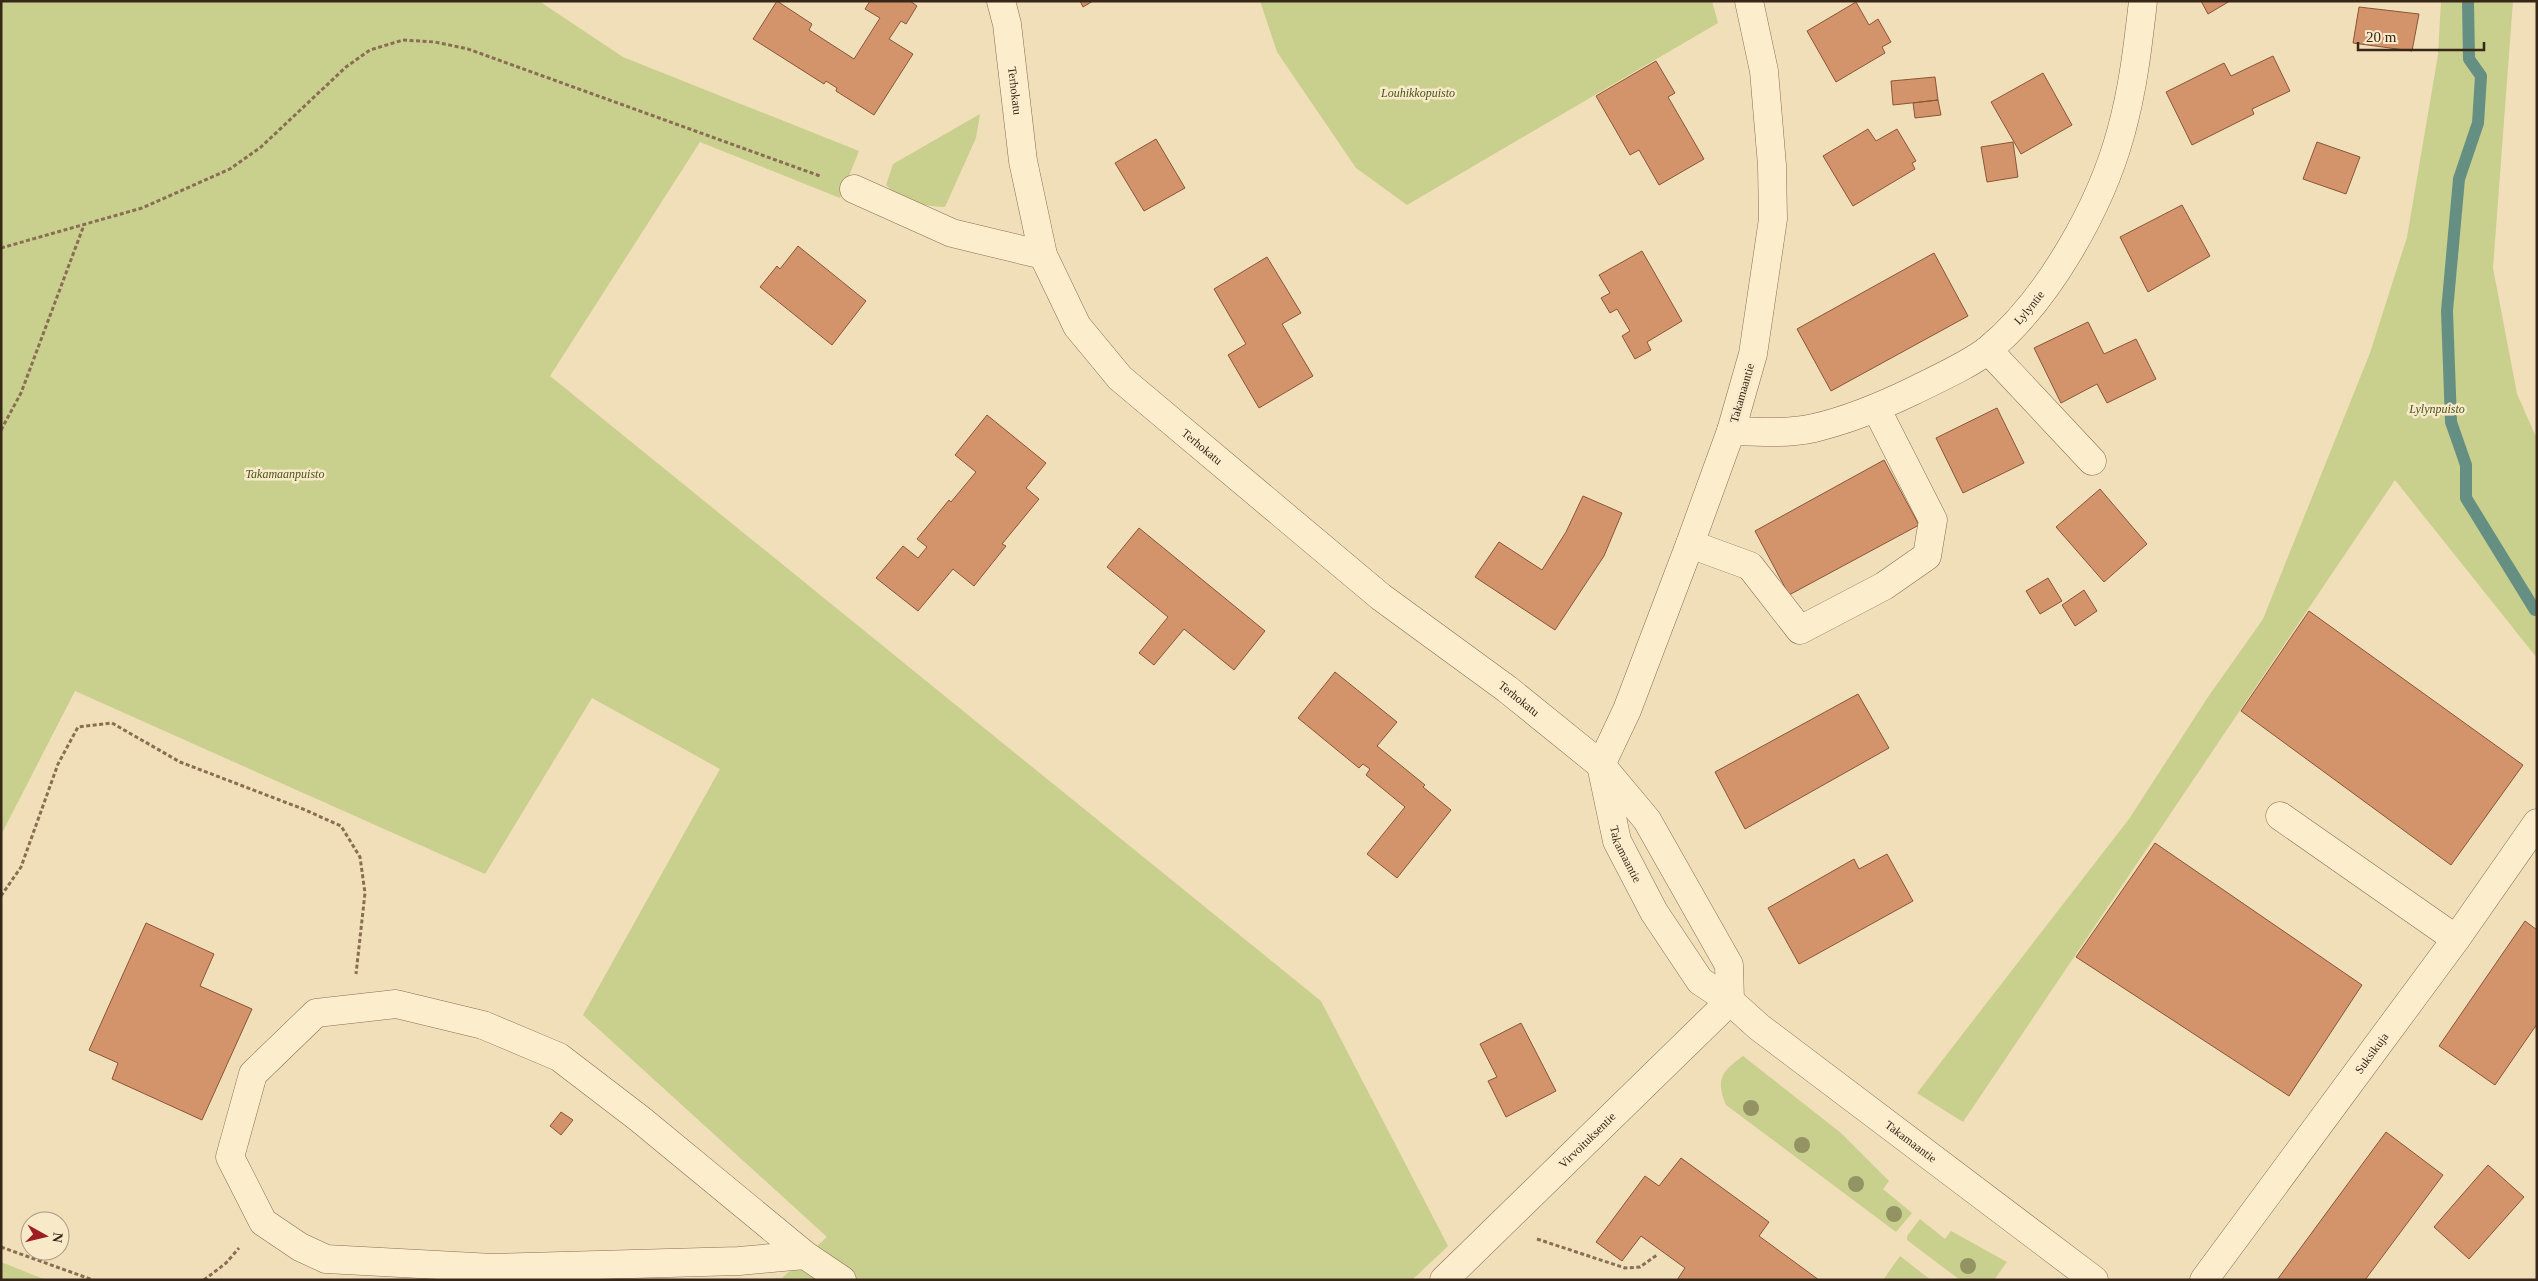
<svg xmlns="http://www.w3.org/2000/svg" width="2538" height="1281" font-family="Georgia,serif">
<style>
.green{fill:#c9cf8d}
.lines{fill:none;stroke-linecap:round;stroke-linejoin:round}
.stream{stroke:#668f84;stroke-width:12}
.building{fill:#d3946c;stroke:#8a5637}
.minor-casing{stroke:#896e53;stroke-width:29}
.path{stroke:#896e53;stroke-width:3;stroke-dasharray:4 2.5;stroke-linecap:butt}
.minor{stroke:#fcedcd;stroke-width:28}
.tree{fill:#949364}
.labels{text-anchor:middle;stroke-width:5;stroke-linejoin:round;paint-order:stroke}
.street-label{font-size:12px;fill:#362719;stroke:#f8e9c9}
.park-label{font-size:12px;font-style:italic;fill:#48551e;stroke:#f8e9c9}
</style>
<rect width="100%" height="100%" fill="#f1dfb9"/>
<path class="green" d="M1,1H539L623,57L859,151L840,198L700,142L550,376L1321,1001L1448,1246L1412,1280H743L782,1278L827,1237L583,1015L720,769L592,698L485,874L75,691L1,835Z
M1260,1H1712L1718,23L1407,205L1356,168L1277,52Z
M2441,1H2513L2493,268L2517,394L2537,439V658L2395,480L1963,1122L1917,1093L2129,819L2208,697L2263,619L2370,353L2407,237L2438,55Z
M980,114L976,138L945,207C922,206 902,202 886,185L893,164Z
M1743,1056L1841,1133L1889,1181L1883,1189L1912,1213L1896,1232L1726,1105C1715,1079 1722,1071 1743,1056Z
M1920,1219L1945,1239L1951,1231L2007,1262L1994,1280H1960L1907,1240V1236Z
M1900,1256L1931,1280H1883Z
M1,1262L46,1280H1Z"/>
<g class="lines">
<path class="stream" d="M2468,1L2469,59L2481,76L2478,123L2459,179L2447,311L2451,422L2466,465V498L2535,610"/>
</g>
<path class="building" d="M777,1L812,24L809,30L854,59L880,18L865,9L870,1H910L917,6L906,24L901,21L889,39L913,54L874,115L836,91L837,88L826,81L824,84L753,39Z
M1080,1H1093L1083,7Z
M2201,1H2230L2208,14Z
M1856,2L1869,25L1878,19L1891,42L1882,47L1885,53L1836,82L1807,31Z
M2359,7L2419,14L2412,51L2353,43Z
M2273,56L2290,91L2252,109L2254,114L2192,145L2166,92L2224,63L2231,76Z
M1656,61L1675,93L1668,97L1704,159L1659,185L1639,150L1630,155L1596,96Z
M2043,73L2072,125L2021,154L1991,102Z
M1935,77L1938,100L1893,105L1891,81Z
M1938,100L1941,115L1915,118L1913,103Z
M1868,129L1876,141L1897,129L1916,161L1912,163L1915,169L1853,206L1823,156Z
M1156,139L1185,188L1144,211L1115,163Z
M2013,142L2018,177L1987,182L1981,147Z
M2317,142L2360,157L2346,194L2303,179Z
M2182,205L2210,256L2148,292L2120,237Z
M798,246L866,301L832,345L760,287L777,266L780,269Z
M1642,251L1682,321L1647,342L1651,350L1635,359L1622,336L1630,331L1617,309L1610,313L1601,298L1610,293L1599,275Z
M1934,253L1968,316L1831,391L1797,329Z
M1267,257L1301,313L1282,324L1313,376L1259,408L1228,355L1246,344L1214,289Z
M2088,322L2104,354L2136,339L2156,379L2107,403L2097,384L2061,403L2034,348Z
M1997,408L2024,463L1963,493L1936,438Z
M987,415L1046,463L1026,488L1039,499L1002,544L1006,546L974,586L953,569L918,611L876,578L903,546L918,558L927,547L917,539L949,500L951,502L976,472L955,455Z
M1884,460L1919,525L1789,595L1755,531Z
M2100,489L2147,544L2104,582L2056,527Z
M1583,496L1622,513L1604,556L1555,630L1475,577L1499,542L1542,570L1566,532Z
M1139,528L1265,631L1234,670L1184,629L1154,665L1139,653L1168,617L1107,567Z
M2048,578L2062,601L2040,614L2026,591Z
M2084,590L2097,611L2075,626L2062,605Z
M2309,611L2523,765L2451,865L2241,711Z
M1335,672L1397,722L1377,746L1425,785L1423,787L1451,810L1397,878L1367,854L1405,807L1366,775L1370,769L1363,764L1359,768L1298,718Z
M1858,694L1889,748L1745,829L1715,772Z
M2155,843L2362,985L2289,1096L2076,957Z
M1887,854L1913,901L1799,964L1768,908L1854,859L1859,869Z
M2525,921L2537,930V1024L2495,1085L2439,1046Z
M146,923L214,954L200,986L252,1009L202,1120L112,1079L118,1063L89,1050Z
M1521,1023L1556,1091L1506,1117L1488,1081L1497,1077L1480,1044Z
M561,1112L573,1120L561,1135L550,1126Z
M2386,1132L2443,1175L2365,1280H2277Z
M1681,1158L1769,1222L1759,1236L1819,1280H1677L1685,1268L1641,1236L1622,1261L1596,1242L1645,1176L1659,1186Z
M2488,1165L2524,1197L2469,1259L2434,1227Z"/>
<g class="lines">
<g class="minor-casing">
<g id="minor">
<path id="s1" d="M1001,1L1007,24L1023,161L1043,255L1077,326L1120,378L1381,597L1507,689L1601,765L1647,820L1729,965L1730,1001"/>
<path id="s2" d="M1749,1L1764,71L1772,165L1773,219L1753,354L1731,431L1690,544L1627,710L1601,765L1617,841L1654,912L1700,981L1730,1001L1759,1027L2094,1280"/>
<path d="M854,189L952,233L1043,255"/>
<path d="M1988,350L2092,461"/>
<path id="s3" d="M1731,431C1758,432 1787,434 1814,428C1848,420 1882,406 1913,391C1935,380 1971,364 1989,349C2049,299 2101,206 2121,132C2133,89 2138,45 2143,1"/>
<path d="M1690,544L1750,566L1800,630L1884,586L1927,556L1933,520L1876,408"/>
<path d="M2280,816L2456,939"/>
<path d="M805,1255L739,1261L493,1268L326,1259L300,1247L263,1222L230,1157L253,1074L316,1013L396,1004L483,1025L559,1057L640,1119L805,1255L842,1280"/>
<path id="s4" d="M1444,1280L1730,1001"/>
<path id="s5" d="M2204,1280L2456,939L2537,823"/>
</g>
</g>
<path class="path" d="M1,248L142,208L230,169L261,147L346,67L370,50L403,40L435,42L468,49L820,176
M1,430L21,393L84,225
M1,896L21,867L58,764L78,727L112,723L180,762L303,809L341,826L360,857L365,893L356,974
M1537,1239L1625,1268L1640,1267L1657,1255
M1,1247L93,1280
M204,1280L226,1263L239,1248"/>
<use href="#minor" class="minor"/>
</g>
<g class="tree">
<circle cx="1751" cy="1108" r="8"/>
<circle cx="1802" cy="1145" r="8"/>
<circle cx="1856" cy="1184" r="8"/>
<circle cx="1894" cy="1214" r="8"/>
<circle cx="1968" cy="1266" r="8"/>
</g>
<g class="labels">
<g class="street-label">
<text dy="4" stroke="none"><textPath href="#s1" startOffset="91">Terhokatu</textPath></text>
<text dy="4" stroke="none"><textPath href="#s3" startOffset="334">Lylyntie</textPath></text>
<text transform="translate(1742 393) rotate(-74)" y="4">Takamaantie</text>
<text dy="4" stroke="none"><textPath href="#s1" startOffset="511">Terhokatu</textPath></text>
<text dy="4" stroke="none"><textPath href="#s1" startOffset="916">Terhokatu</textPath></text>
<text dy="4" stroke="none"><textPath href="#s2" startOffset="888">Takamaantie</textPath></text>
<text dy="4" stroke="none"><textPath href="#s5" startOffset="282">Suksikuja</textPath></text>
<text dy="4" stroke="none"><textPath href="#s4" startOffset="200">Virvoituksentie</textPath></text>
<text dy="4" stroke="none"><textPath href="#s2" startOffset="1301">Takamaantie</textPath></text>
</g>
<g class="park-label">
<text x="1418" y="97">Louhikkopuisto</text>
<text x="2437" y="413">Lylynpuisto</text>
<text x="285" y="478">Takamaanpuisto</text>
</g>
</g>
<rect width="2538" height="1281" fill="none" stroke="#362719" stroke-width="5"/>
<g transform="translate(45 1236) rotate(98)"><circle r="24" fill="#f8e9c9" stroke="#aa9b83"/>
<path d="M0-4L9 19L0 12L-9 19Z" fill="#9d1e22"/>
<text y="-8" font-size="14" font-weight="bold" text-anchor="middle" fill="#362719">N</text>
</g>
<path d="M2358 42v8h126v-8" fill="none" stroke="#362719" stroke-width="2.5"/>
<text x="2366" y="42" font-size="15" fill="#362719" stroke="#f8e9c9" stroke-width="4" paint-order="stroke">20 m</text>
</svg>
